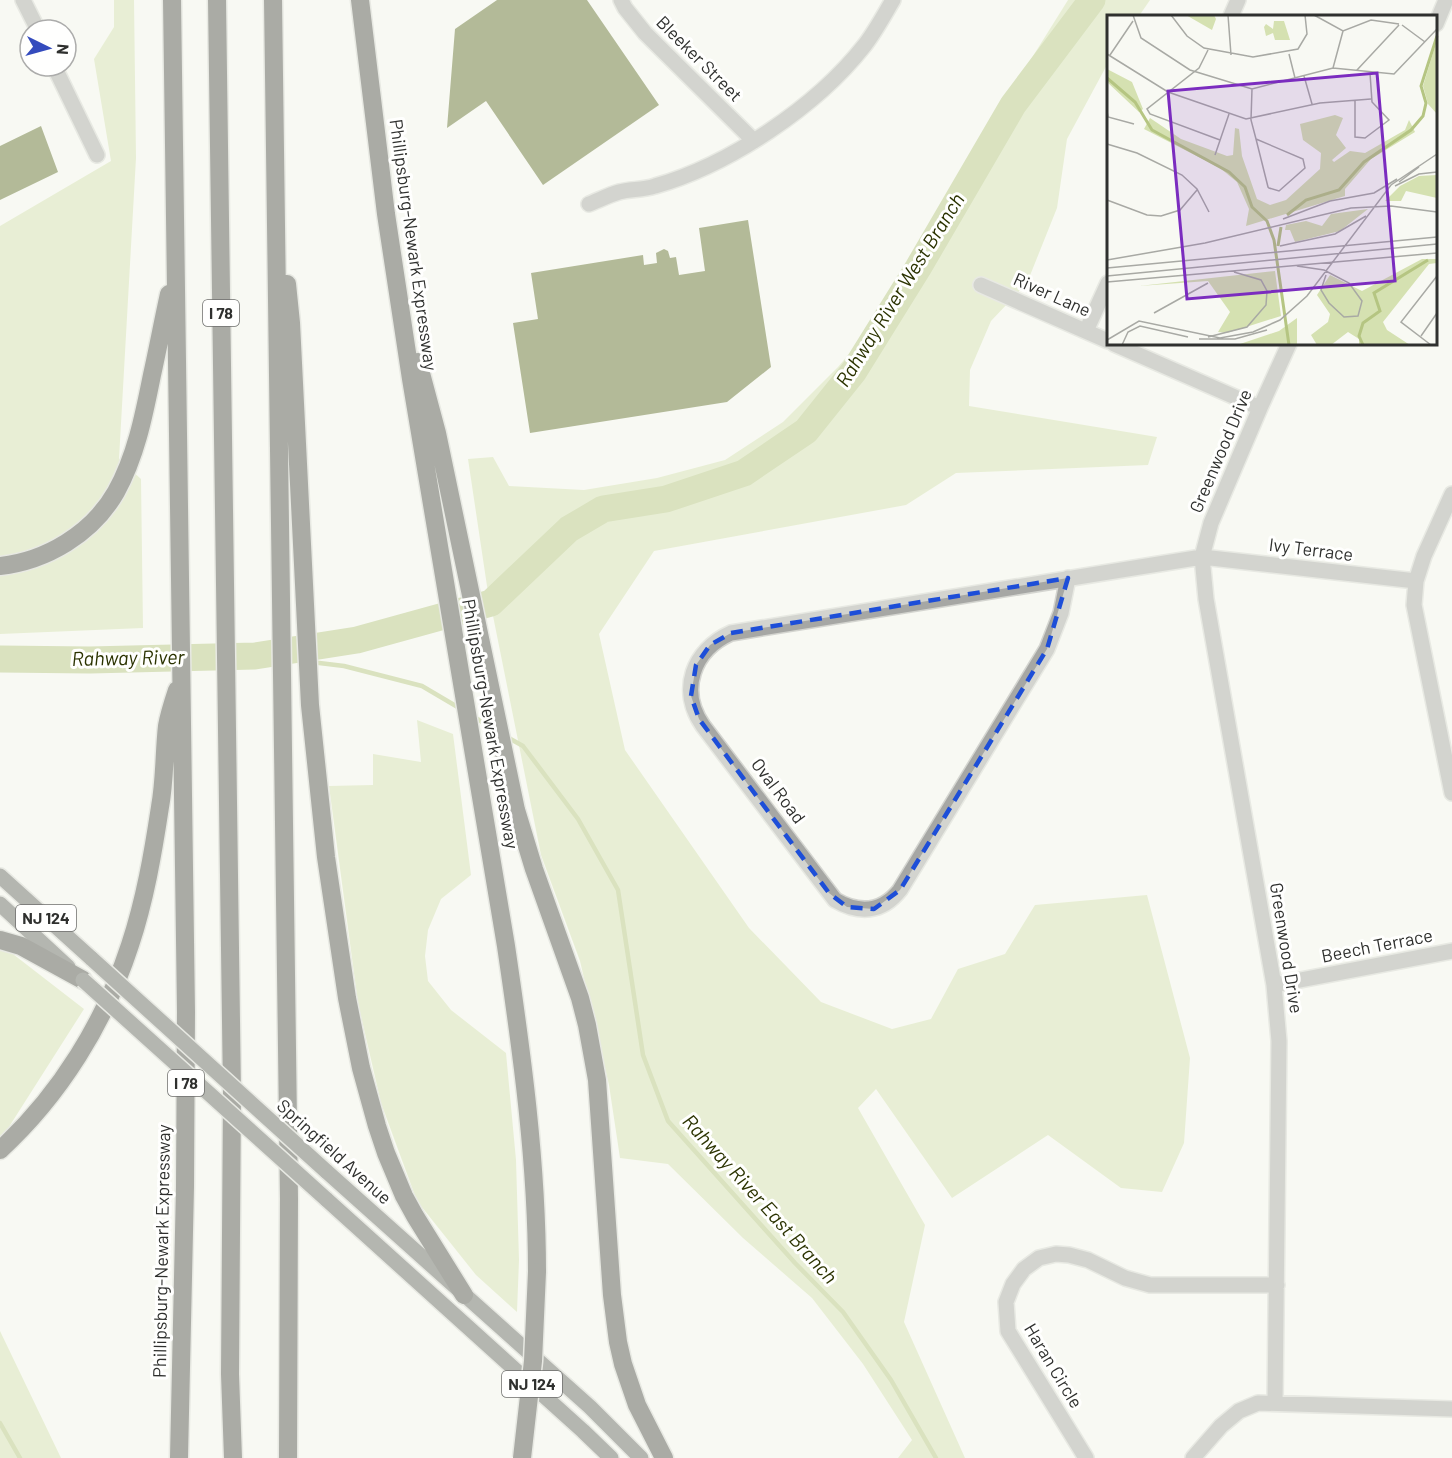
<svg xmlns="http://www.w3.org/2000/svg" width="1452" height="1458" font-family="Barlow,sans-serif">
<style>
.green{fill:#d5e1b1}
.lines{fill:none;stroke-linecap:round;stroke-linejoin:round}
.stream{stroke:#b5c582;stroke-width:4.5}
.river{stroke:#b5c582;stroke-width:27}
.building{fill:#606d2c}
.minor-casing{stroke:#d4d5d0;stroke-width:18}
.major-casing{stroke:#d4d5d0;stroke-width:18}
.highway-casing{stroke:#d4d5d0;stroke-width:21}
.minor{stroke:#a6a7a4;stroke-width:15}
.major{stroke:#636460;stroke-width:15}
.highway{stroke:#4c4d48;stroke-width:18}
.major-bridge-casing{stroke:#d4d5d0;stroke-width:18;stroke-linecap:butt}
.highway-bridge-casing{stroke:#d4d5d0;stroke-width:21;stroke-linecap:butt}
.major-bridge{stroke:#636460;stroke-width:15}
.highway-bridge{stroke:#4c4d48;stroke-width:18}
.marked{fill:none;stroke:#1d4ed8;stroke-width:4.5;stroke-dasharray:12 8;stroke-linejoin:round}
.labels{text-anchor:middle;stroke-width:6;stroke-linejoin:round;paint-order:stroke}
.shield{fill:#fffffe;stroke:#6d6e6c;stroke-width:1.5}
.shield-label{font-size:16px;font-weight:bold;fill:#2f302e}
.street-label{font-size:18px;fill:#2f302e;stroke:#fffffe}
.water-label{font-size:20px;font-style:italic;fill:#2b3300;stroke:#fffffe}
.inset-river{fill:none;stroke:#b5c582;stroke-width:3}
.inset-road{fill:none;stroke:#a8a9a4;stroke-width:1.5}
.view{fill:#7b2cbf;fill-opacity:0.15;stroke:#7b2cbf;stroke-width:3}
.inset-edge{fill:none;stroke:#2f302e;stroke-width:3}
</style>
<rect width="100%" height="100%" fill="#f8f9f3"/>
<path class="green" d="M114,0H134L136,158L119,459L141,479L143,628L0,634V226L111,161L94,59L114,27Z
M1068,0H1150L1139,16H1108V63L1067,139L1057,208L1027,283L991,321L970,370L969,406L1157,437L1148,465L956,473L906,505L654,551L599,634L625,750L749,928L821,1002L892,1029L931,1019L958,969L1005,954L1035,905L1147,895L1190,1058L1184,1143L1162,1192L1121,1188L1048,1135L952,1198L876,1089L858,1108L925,1225L904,1322L965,1458H898L912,1440L863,1364L812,1298L743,1238L668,1164L620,1158L609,1085L580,961L541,855L487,586L468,459L493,457L509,486L584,490L657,478L725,460L783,422L838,367L887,309L1018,80Z
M417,720L453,734L471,875L441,899L428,930L425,956L428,981L451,1010L506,1053L516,1160L519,1260L517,1312L476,1275L417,1201L381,1103L358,1003L329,786L373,785V754L421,762Z
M0,944L84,1009L0,1141Z
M0,1331L61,1458H0Z"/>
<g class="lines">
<path class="stream" d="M255,656L279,658
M311,662L344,666L422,686L461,709
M474,717L492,728
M507,737L523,746L578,819L618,890L643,1055L668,1121L795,1263L843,1312L891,1380L936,1458
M0,1423L20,1458"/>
<path class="river" d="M0,659L90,660L255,656L357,640L491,603L569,529L603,509L666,499L744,473L806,431L854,371L918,268L1013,105L1092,0"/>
</g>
<path class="building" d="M497,0H587L659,105L543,185L486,101L447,128L455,29Z
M41,126L58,172L0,200V146Z
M748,220L771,367L727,402L530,433L513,323L538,319L531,273L643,255L644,265L657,263L656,253L664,249L668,251L670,258L676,257L679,275L705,271L699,228Z"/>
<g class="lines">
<g class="minor-casing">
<path id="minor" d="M23,0L38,30
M621,0L625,8L645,33L754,141
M1231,16L1238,0
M1436,24L1446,0
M54,66L97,155
M589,204C599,200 609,195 619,192C631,189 643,190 655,186C729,165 816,107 864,46C875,32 884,15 893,0
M981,285L1108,341
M1086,331L1108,283
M1114,344L1260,408
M1452,494L1424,556L1416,581L1414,605L1452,793
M1068,578L1061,613L1047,649L900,890C882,913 859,914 835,900L703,726C678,690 693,650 731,633L1202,557L1416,581
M1274,985L1452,951
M1275,1403L1279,1041L1274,985L1206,599L1202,557L1211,523L1260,408L1289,344
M1086,1458L1008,1331L1006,1302L1013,1284L1024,1269L1039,1258L1056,1254L1069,1255L1088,1260L1125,1278L1150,1285H1277
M1193,1458L1221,1426L1239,1411L1258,1403L1452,1409"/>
</g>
<g class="major-casing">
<path id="major" d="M0,876L92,959
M0,904L68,967
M326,1171L590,1407L641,1458
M326,1199L583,1431L611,1458"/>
</g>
<g class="highway-casing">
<path id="highway" d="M172,0L186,1012L185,1187L179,1458
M217,0L232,1094L230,1374L233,1458
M273,0L289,1198L288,1458
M360,0L386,214L411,379L506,946C522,1054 537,1163 537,1272
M287,284L291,323L310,705L326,857L347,998L361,1068L377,1126L386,1153L404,1196L415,1216L464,1295
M418,362L437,433L516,810L534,869L580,998L587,1025L597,1080L612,1295L618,1342L623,1364L637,1405L664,1458
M0,566C46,561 92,534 116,492C136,456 144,415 152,375C158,348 163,321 169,294
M0,940L21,946L83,980
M0,1150C60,1095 105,1022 130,945C145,900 153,853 160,807C165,780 164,752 167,726C169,714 173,702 177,690"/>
</g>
<use href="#minor" class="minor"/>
<use href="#major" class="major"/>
<use href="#highway" class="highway"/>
<g class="major-bridge-casing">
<path id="major-bridge" d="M92,959L326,1171
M83,980L326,1199"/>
</g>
<g class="highway-bridge-casing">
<path id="highway-bridge" d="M522,1458L533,1361L537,1272"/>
</g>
<use href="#major-bridge" class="major-bridge"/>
<use href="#highway-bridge" class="highway-bridge"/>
</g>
<path d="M0 0H1452V1458H0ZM1068,578L1047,649L900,890L874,909L847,907L829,893L699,719L691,696L696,665L710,645L731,633Z" fill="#f8f9f3" fill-opacity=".55" fill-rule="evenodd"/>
<path class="marked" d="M1068,578L1047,649L900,890L874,909L847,907L829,893L699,719L691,696L696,665L710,645L731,633Z"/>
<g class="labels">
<g class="shield">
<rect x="203" y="300" width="36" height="26" rx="4.5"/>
<rect x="16" y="905" width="60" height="26" rx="4.5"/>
<rect x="168" y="1070" width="36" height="26" rx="4.5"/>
<rect x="502" y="1371" width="60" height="26" rx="4.5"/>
</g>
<g class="shield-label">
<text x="221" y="319">I 78</text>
<text x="46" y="924">NJ 124</text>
<text x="186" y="1089">I 78</text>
<text x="532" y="1390">NJ 124</text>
</g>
<g class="street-label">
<text transform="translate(699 59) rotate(45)" y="6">Bleeker Street</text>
<text transform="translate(413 245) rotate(82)" y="6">Phillipsburg-Newark Expressway</text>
<text transform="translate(1052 295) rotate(24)" y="6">River Lane</text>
<text transform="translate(1221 451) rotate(-67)" y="6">Greenwood Drive</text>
<text transform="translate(1311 550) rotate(7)" y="6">Ivy Terrace</text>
<text transform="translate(490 724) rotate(80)" y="6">Phillipsburg-Newark Expressway</text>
<text transform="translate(778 791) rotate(53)" y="6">Oval Road</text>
<text transform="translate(1377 946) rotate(-11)" y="6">Beech Terrace</text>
<text transform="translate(1286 948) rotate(81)" y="6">Greenwood Drive</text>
<text transform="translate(334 1152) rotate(42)" y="6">Springfield Avenue</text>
<text transform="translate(162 1251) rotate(-89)" y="6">Phillipsburg-Newark Expressway</text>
<text transform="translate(1053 1366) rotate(59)" y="6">Haran Circle</text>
</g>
<g class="water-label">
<text transform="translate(900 290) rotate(-58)" y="7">Rahway River West Branch</text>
<text transform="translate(128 658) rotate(-1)" y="7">Rahway River</text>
<text transform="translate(760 1199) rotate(48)" y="7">Rahway River East Branch</text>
</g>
</g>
<g transform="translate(1107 15)">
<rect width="330" height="330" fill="#f8f9f3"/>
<path d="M79,0H107L109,4L105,15ZM167,6H177L183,25H168L166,18L159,21L157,12L159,9L166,14ZM330,25V99L321,89L316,71ZM0,54L25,67L36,94L32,97L0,67ZM228,100L236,103L229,120L239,133L225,145L227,147L243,136L258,138L298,115L302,105L308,117L264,144L238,174V181L139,211L142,194L130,167L113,153L37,114L43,103L74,124L120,141L126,140L128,113L132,114L135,141L150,184L163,190L179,185L213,154L214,138L196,125L193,109ZM330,160V183L299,176L294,186H278L293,171L312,161ZM261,194L233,216L188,227L183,215H178L179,210L199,206L215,211L224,199ZM315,244H330V248L322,249L276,307L280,315L303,330H252V324L241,317L224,330H210L204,320L221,307L223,299L210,280L223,260L255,276ZM168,256L174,301L120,318L111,317L123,297L101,266L32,271ZM190,303V330H130L172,316Z" fill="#d5e1b1"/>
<path class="inset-river" d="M0,63L28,87L45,115L122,157L138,172L145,192L160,206L167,225L182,330M180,200L199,185L232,175L257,147L304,115L316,101L319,88L314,71L330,21M171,231L174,212M256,330L252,321L256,308L273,296L267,278L321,245"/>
<path class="inset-road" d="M15,0H41M26,0L34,23L83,55L145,74L226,53L287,59L330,14M64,0L80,21L97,33L146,42L191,34L200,19L198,0M121,0L124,40M207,0L236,16L264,5L292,9M295,10L318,27M101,35L92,53L40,94L43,99L113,125M0,39L61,77L139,104L213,88L264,84M182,39L188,63M3,40L26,6M226,53L236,16M250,55L292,10M197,61L205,89M145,74L144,105L149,124L161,172L162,173L172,176L198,153L196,144L149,124M248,85V122L258,123L282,105L265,87L263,58M0,96L1,102L27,109M0,129L30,138L75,160L90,174L102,197M108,140L122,99M292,167L312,152M288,171L312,159L330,157M0,185L40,200L54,201L73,195L90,175M176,204L223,186L267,178L290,164M173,231L228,219L259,201M0,245L98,228L244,193L284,191L330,197M190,251L217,255L242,268L255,286L251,301L237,302L222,288L214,275L219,260M0,253L330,222M0,261L330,229M0,267L330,238M47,298L101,268M314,321L330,298M101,322L140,312L159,290L160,276L154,265L127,257M92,324H128L160,315M0,325L32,306L113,323L146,317L173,305L200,281L284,170L330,139M15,330L21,317L33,311L81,322M324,330L294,307L330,261"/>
<path class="view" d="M270,58L288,266L80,284L61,76Z"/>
<rect width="330" height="330" class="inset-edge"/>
</g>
<g transform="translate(48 48) rotate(95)"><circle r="28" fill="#fffffe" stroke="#acacab" stroke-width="1.5"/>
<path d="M0-4.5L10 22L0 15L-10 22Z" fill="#344bbd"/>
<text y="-9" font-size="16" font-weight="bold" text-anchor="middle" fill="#2f302e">N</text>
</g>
</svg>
